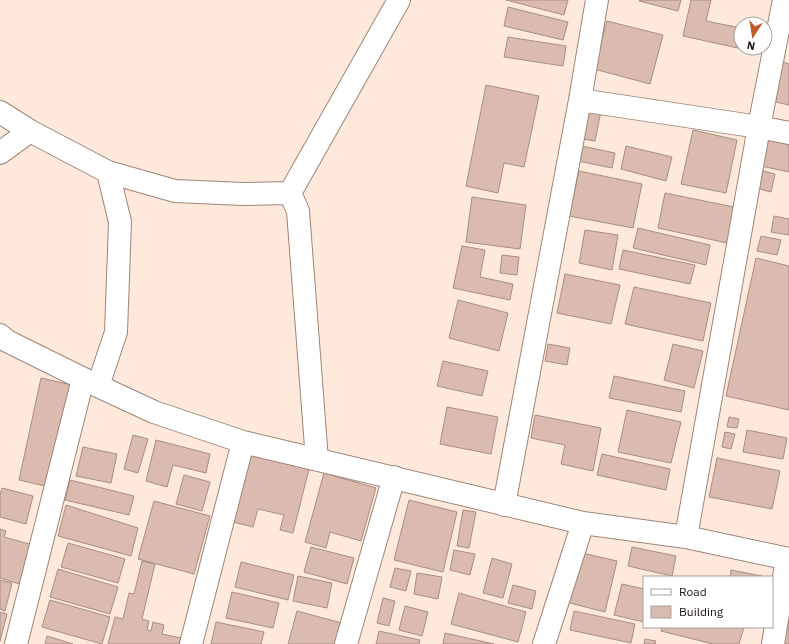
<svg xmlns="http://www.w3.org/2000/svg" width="789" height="644" font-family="'IBM Plex Sans',sans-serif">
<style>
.building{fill:#dbbaaf;stroke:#a88d83}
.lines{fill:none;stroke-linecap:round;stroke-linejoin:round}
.minor-casing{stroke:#9d8677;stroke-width:24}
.minor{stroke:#fff;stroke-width:22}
</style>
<rect width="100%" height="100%" fill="#fee9dc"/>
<path class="building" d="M506,0H568L564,15Z
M640,0H681L678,11L639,1Z
M691,0H711L706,21L741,28V48H747V50L683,36Z
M508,7L568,22L563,40L504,26Z
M607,21L663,35L650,84L594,69Z
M508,37L566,46L563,66L504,57Z
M781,61L789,64V105L771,101Z
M486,85L539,96L524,167L504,163L498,193L466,186Z
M584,102L602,106L595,141L577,138Z
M693,130L737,140L726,193L681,184Z
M768,132L789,137V172L761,166Z
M577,145L615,153L612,168L573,160Z
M626,146L672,157L666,181L621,169Z
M579,171L642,184L633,228L569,216Z
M763,171L775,174L771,192L759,189Z
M665,193L739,208L732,244L658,228Z
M472,197L526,205L520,249L466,242Z
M774,216L789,219V235L771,232Z
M638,228L710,245L706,265L633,248Z
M585,230L618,235L612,270L579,263Z
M761,236L781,240L777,255L757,251Z
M462,246L485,250L480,277L513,284L510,300L453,288Z
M623,250L695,265L690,284L619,269Z
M502,255L519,257L517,275L500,273Z
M756,258L789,266V410L726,396Z
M565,274L620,285L611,324L557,313Z
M634,287L711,303L703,341L625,324Z
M458,300L508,313L499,351L449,338Z
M548,344L570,348L567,365L545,361Z
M673,344L703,351L694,388L664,380Z
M443,361L488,371L482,396L437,386Z
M614,376L685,391L681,412L609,398Z
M41,378L72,385L49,487L19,480Z
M447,407L498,417L491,454L440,444Z
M627,410L681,422L671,463L618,452Z
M535,415L601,428L593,471L561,464L565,445L531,438Z
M729,417L739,419L737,428L727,427Z
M747,430L787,438L783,459L743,452Z
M725,432L735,434L731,449L722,447Z
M133,435L148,439L138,473L124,469Z
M156,440L210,454L206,473L173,465L167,487L146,481Z
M83,447L117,454L111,483L76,476Z
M245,454L309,469L293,533L280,530L284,515L258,509L253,527L229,521Z
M602,454L670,469L666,490L597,475Z
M717,458L780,471L772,509L709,497Z
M324,473L376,488L361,541L330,532L326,548L305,542Z
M184,475L210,482L202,511L176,504Z
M70,480L134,496L129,515L65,500Z
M2,488L33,496L26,524L0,517V495Z
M409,500L457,512L443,572L394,560Z
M154,501L210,516L194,574L138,559Z
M66,505L138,528L131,556L58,536Z
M463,510L476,512L469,548L457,546Z
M0,529L6,531L4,537L33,545L23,585L0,578Z
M68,543L125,559L118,583L61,567Z
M311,547L354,558L347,584L304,572Z
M632,547L676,556L672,576L628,566Z
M454,550L475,554L470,575L450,570Z
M578,552L617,561L605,612L566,602Z
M492,558L512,564L503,598L483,593Z
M142,561L155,564L142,619L149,621L147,630L151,631L153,622L164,625L162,634L181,638L179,644H108L115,617L123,619L129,593L134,594Z
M241,562L294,575L288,600L235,587Z
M395,568L411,571L406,591L390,587Z
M58,569L118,587L110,614L50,597Z
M731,570L762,576V577H730Z
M417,573L442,577L438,599L414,594Z
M298,576L332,583L327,608L293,601Z
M0,580L12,583L5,611L0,609Z
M622,584L644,589V622L614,615Z
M513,585L536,591L532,609L508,603Z
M232,592L279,603L273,628L226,618Z
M459,593L526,612L518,642L451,624Z
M789,596V644H778Z
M383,598L395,601L389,626L377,623Z
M50,600L110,617L102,644L42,627Z
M405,606L428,612L422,636L399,630Z
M297,611L342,623L336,644H288Z
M574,611L635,624L631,643L570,630Z
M0,612L7,614L0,641Z
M216,622L264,632L261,644H211Z
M662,627H744L739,644H713L661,631Z
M379,631L420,640L419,644H376Z
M445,633L494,644H443Z
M47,636L73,644H45Z
M645,639L656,641L655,644H644Z"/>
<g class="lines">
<g class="minor-casing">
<path id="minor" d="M580,100L759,127L789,133
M0,112L30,131L108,172L175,191L243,194L290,193
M0,153L30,131
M0,335L7,341L98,386L154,412L243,442L583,523L686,537L789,559
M98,386L116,332L120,222L108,172
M317,460L298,211L290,193L399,0
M504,505L580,100L597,0
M686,537L759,127L784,0
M16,644L83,379
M191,644L243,442
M346,644L394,477
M544,644L583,523
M773,644L787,559"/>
</g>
<use href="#minor" class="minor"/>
</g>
<rect x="643" y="576" width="130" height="52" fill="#ffffff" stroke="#a5a19f"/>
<rect x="651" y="589" width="20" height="6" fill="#ffffff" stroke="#a5a19f"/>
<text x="679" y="596" font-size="12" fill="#1d140f">Road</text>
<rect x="651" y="606" width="20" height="12" fill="#dbbaaf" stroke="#a5a19f"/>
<text x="679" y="616" font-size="12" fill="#1d140f">Building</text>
<g transform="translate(753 36) rotate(192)"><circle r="19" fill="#ffffff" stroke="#a5a19f"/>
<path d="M0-3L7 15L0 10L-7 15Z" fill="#c25c2e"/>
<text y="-6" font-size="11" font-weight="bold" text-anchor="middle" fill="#1d140f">N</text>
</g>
</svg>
